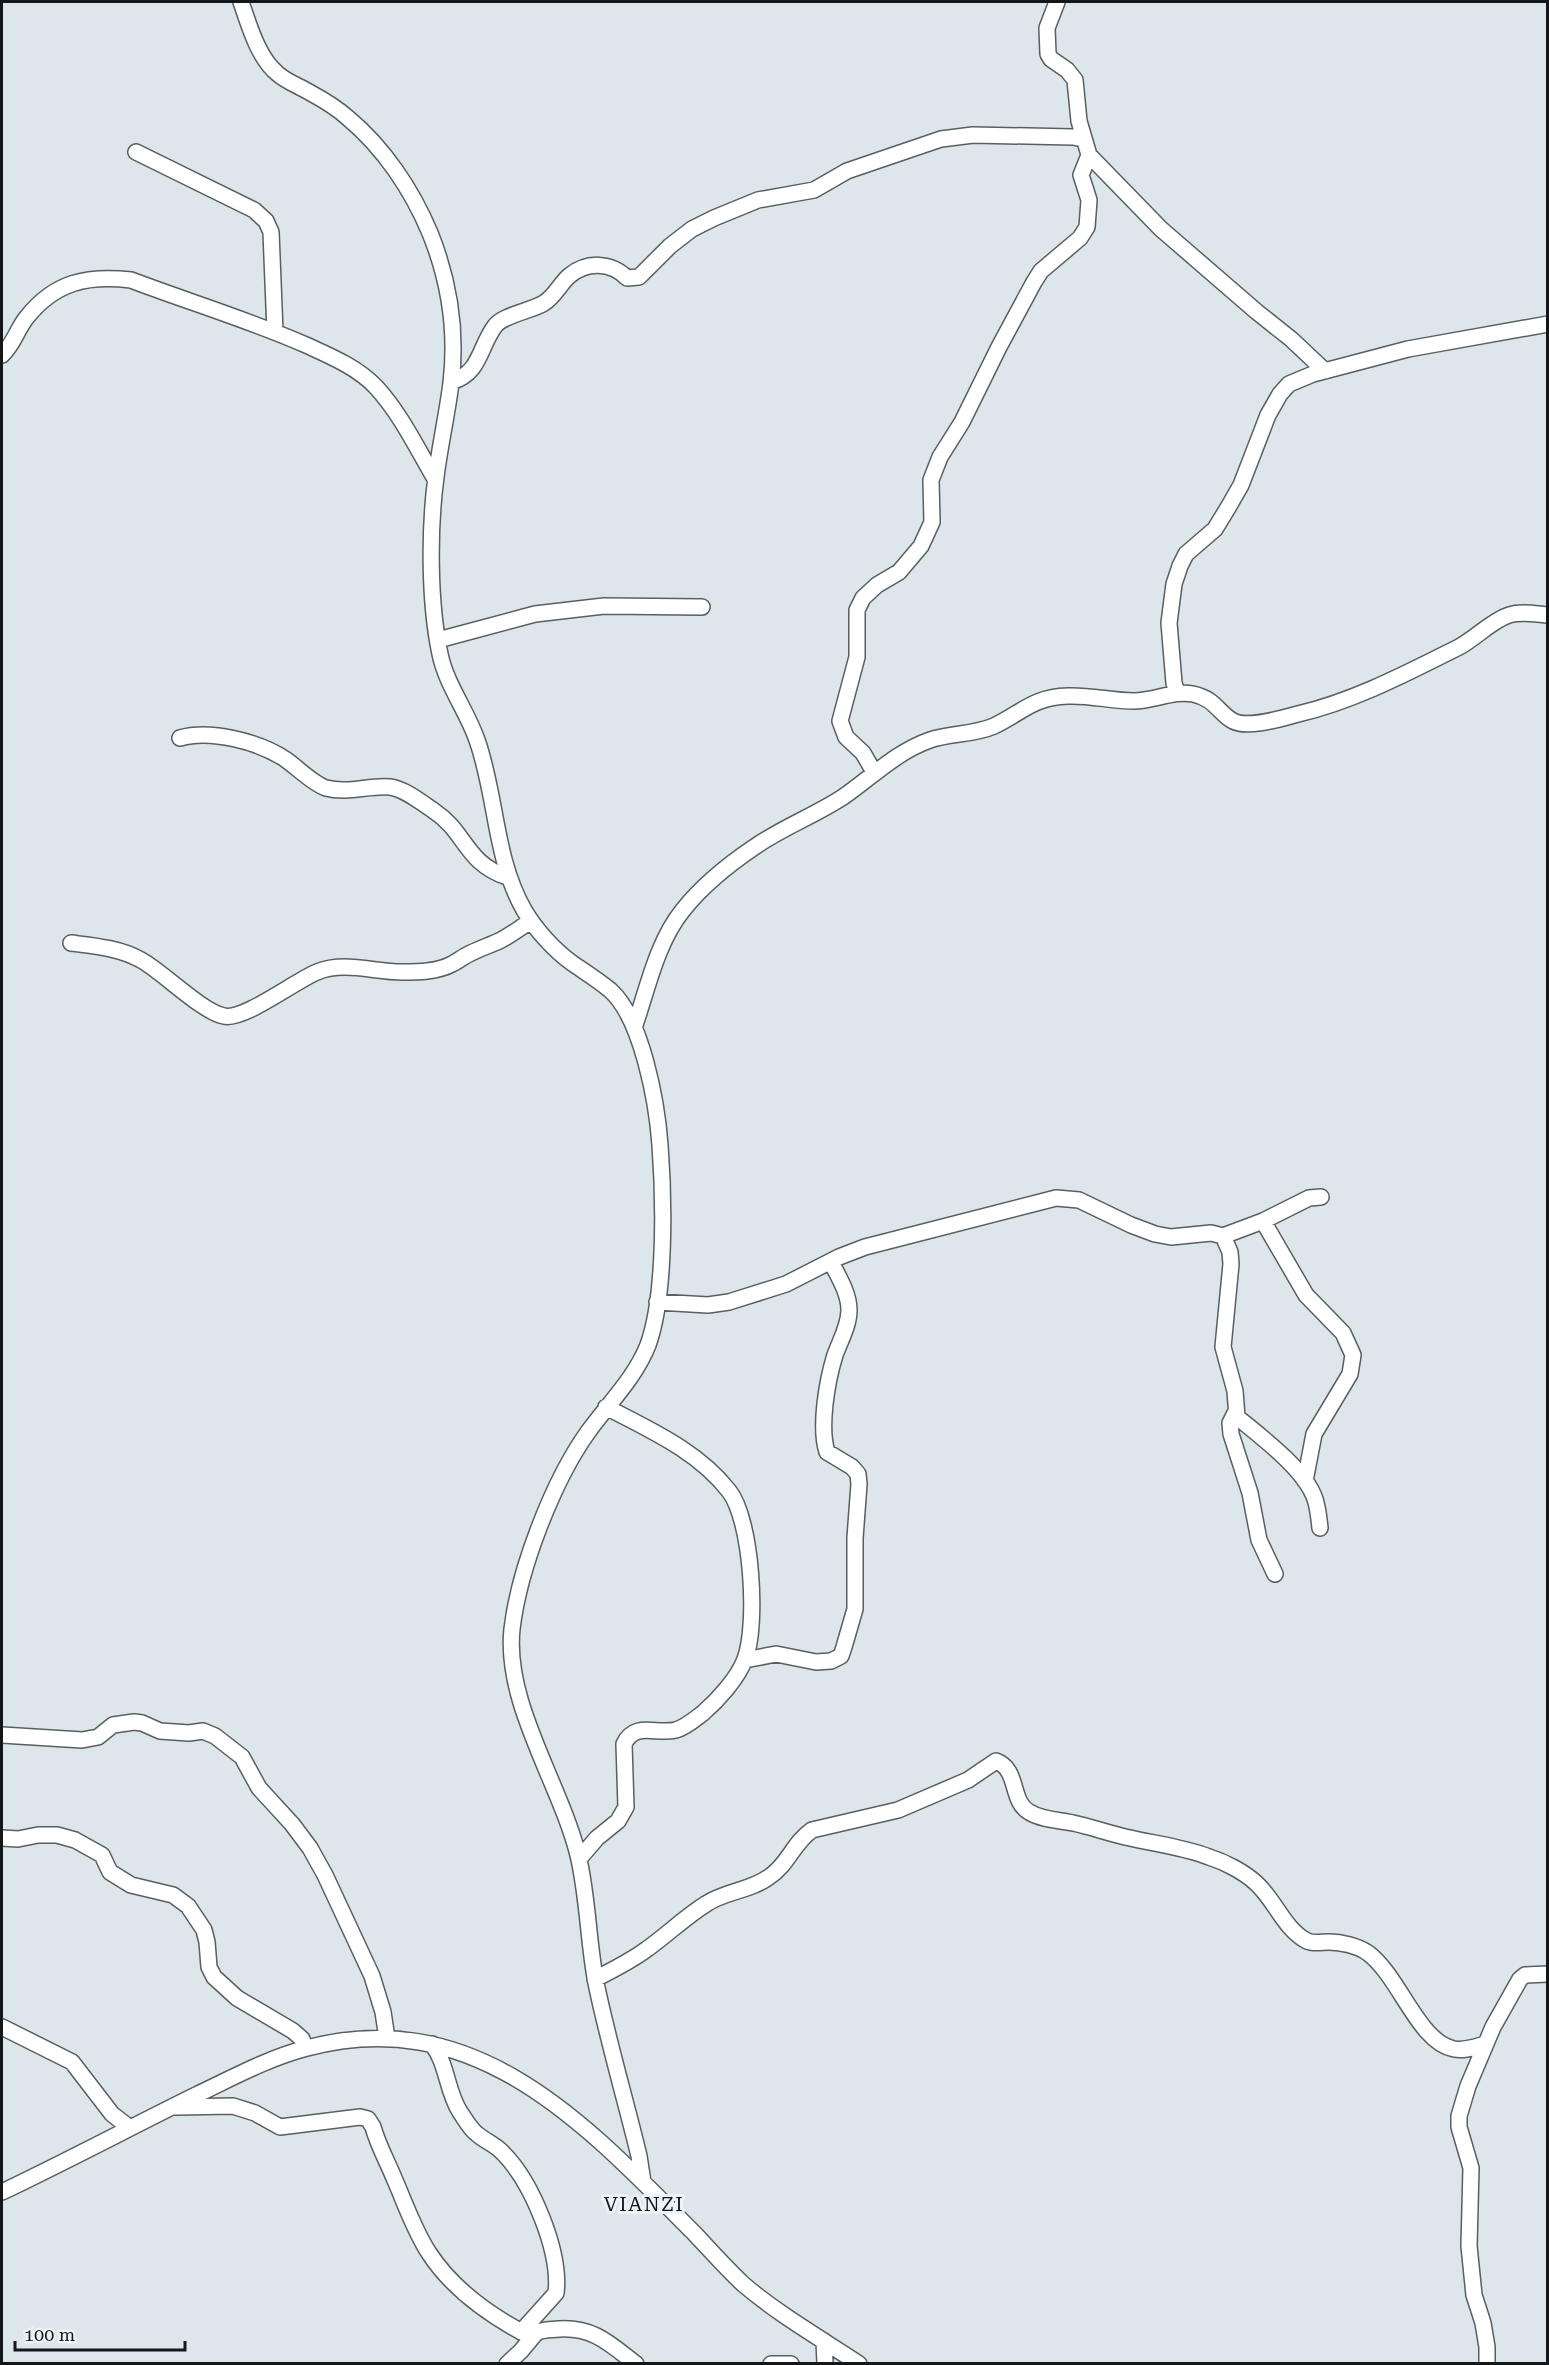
<svg xmlns="http://www.w3.org/2000/svg" width="1549" height="2365" font-family="'Roboto Serif',serif">
<style>
.lines{fill:none;stroke-linecap:round;stroke-linejoin:round}
.minor-casing{stroke:#575f63;stroke-width:18}
.minor{stroke:#fff;stroke-width:15}
.labels{text-anchor:middle;stroke-width:6;stroke-linejoin:round;paint-order:stroke}
.quarter-label{font-size:20px;letter-spacing:1.5px;fill:#141719;stroke:#eaf3f8}
</style>
<rect width="100%" height="100%" fill="#dde6eb"/>
<g class="lines">
<g class="minor-casing">
<path id="minor" d="M241,2C249,25 258,58 278,74C287,82 299,86 309,92C322,99 337,108 348,118C384,148 412,190 430,233C449,280 457,332 451,383C447,415 440,445 436,477C429,529 429,602 440,654C446,684 467,711 477,740C497,797 494,857 524,910C535,929 554,950 572,963C585,972 598,980 610,990C642,1018 657,1103 660,1145C664,1198 666,1295 648,1345C635,1378 609,1403 588,1432C553,1481 519,1569 512,1629C504,1703 560,1783 578,1855C588,1897 588,1941 596,1983C608,2041 625,2098 639,2156L643,2182
M1057,2L1047,28L1048,54L1051,59L1067,70L1075,80L1079,121L1089,155L1161,229L1257,312L1291,339L1325,371
M136,152L254,210L266,221L271,232L275,332
M2,355C14,344 17,329 27,317C55,282 87,275 131,280C189,302 249,320 306,345C330,356 357,367 376,387C400,413 417,448 435,479
M451,382C481,373 479,347 495,326C503,315 531,311 544,303C555,296 560,284 569,276C587,261 611,262 627,278L639,277L670,246L692,229L714,218L758,200L814,190L847,171L941,139L973,135L1073,137L1083,139
M438,640L535,614L604,606L702,607
M1177,693L1174,683L1169,623L1174,584L1180,566L1186,554L1215,529L1229,506L1241,485L1268,415L1280,394L1289,384L1313,374L1408,349L1548,324
M180,738C211,729 259,742 285,759C298,768 312,783 326,788C348,794 369,785 390,787C405,789 422,803 434,811C466,832 465,863 507,877
M874,772L863,753L846,737L840,721L857,657V610L863,598L877,585L899,572L921,546L932,522L931,480L940,457L962,422L999,347L1034,282L1041,271L1080,238L1087,227L1089,200L1081,175L1089,155
M71,943C95,946 120,948 141,960C163,972 202,1012 224,1016C243,1021 295,981 317,972C344,961 374,972 402,972C418,972 437,972 452,964C458,961 464,956 471,953C481,948 491,945 501,940C511,935 521,927 531,921
M635,1025C648,987 657,942 683,910C702,886 728,865 753,848C781,828 814,816 843,797C872,777 896,752 930,740C951,733 973,735 994,726C1023,712 1033,697 1068,696C1090,695 1112,701 1134,701C1154,701 1174,690 1193,694C1216,699 1218,713 1233,721C1248,729 1282,718 1298,714C1354,701 1407,673 1459,647C1476,638 1491,621 1509,615C1521,611 1536,614 1548,615
M1263,1221L1306,1295L1343,1333L1353,1355L1350,1374L1314,1434L1305,1481
M1223,1236L1263,1221L1309,1198L1321,1197
M657,1302L708,1305L729,1302L786,1284L839,1257L865,1247L1056,1198L1079,1200L1131,1225L1155,1234L1171,1237L1211,1233L1223,1236L1230,1252L1231,1264L1223,1347L1235,1391L1237,1417C1261,1437 1305,1469 1315,1499C1318,1508 1319,1518 1320,1528
M1235,1413L1230,1423L1231,1434L1250,1493L1259,1540L1275,1574
M745,1660L776,1654L816,1662L831,1661L841,1656L844,1647L855,1609V1538L859,1484L858,1474L852,1467L827,1452C819,1427 827,1381 835,1355C840,1341 849,1326 849,1310C849,1293 838,1276 831,1262
M2,1735L82,1740L98,1737L113,1725L134,1722L142,1723L160,1731L189,1733L203,1731L215,1736L242,1757L259,1788L292,1824L310,1848L325,1875L372,1976L383,2012L387,2038
M2,1838L18,1839L38,1835H57L75,1840L102,1855L110,1872L131,1885L173,1895L188,1906L204,1930L207,1942L209,1967L214,1977L237,1998L293,2031L302,2039L305,2048
M579,1859L597,1838L618,1821L626,1807L624,1744C635,1721 656,1735 676,1730C686,1727 695,1719 703,1713C718,1700 738,1678 745,1659C758,1625 752,1520 729,1491C698,1451 650,1430 606,1407
M595,1979C613,1970 631,1961 647,1949C667,1935 685,1917 706,1904C725,1891 750,1891 769,1877C788,1865 793,1843 812,1830L898,1810L968,1780L996,1761C1019,1769 1010,1801 1029,1812C1042,1820 1058,1820 1073,1823C1092,1827 1110,1834 1130,1838C1156,1844 1183,1847 1209,1857C1225,1862 1244,1872 1256,1883C1275,1900 1284,1929 1307,1941C1313,1944 1322,1942 1329,1942C1342,1942 1358,1946 1368,1953C1400,1977 1418,2042 1454,2049C1465,2051 1475,2047 1485,2044
M2,2027L72,2062L112,2114L130,2128
M432,2044C448,2065 446,2090 460,2112C465,2119 470,2129 477,2134C485,2141 496,2145 503,2153C532,2182 561,2252 556,2293L521,2332
M177,2107L233,2106L255,2113L280,2127L360,2117L368,2119L373,2127C378,2145 387,2161 394,2178C405,2203 414,2230 429,2253C453,2290 492,2317 531,2337
M2,2192C67,2161 131,2127 196,2095C232,2078 268,2058 307,2048C476,2003 586,2125 694,2233C710,2250 726,2268 743,2284C778,2314 820,2338 859,2364
M824,2341L825,2364
M507,2364L521,2351L536,2333C543,2329 551,2330 559,2329C594,2327 610,2344 636,2364
M771,2364H791
M1487,2364V2347L1483,2323L1474,2295L1469,2246L1471,2168L1459,2127V2116L1468,2086L1493,2027L1520,1979L1525,1975L1548,1974"/>
</g>
<use href="#minor" class="minor"/>
</g>
<g class="labels">
<g class="quarter-label">
<text x="644" y="2211">VIANZI</text>
</g>
</g>
<rect width="1549" height="2365" fill="none" stroke="#141719" stroke-width="6"/>
<path d="M15 2341v9h170v-9" fill="none" stroke="#141719" stroke-width="3"/>
<text x="24" y="2341" font-size="18" fill="#141719" stroke="#eaf3f8" stroke-width="4.5" paint-order="stroke">100 m</text>
</svg>
